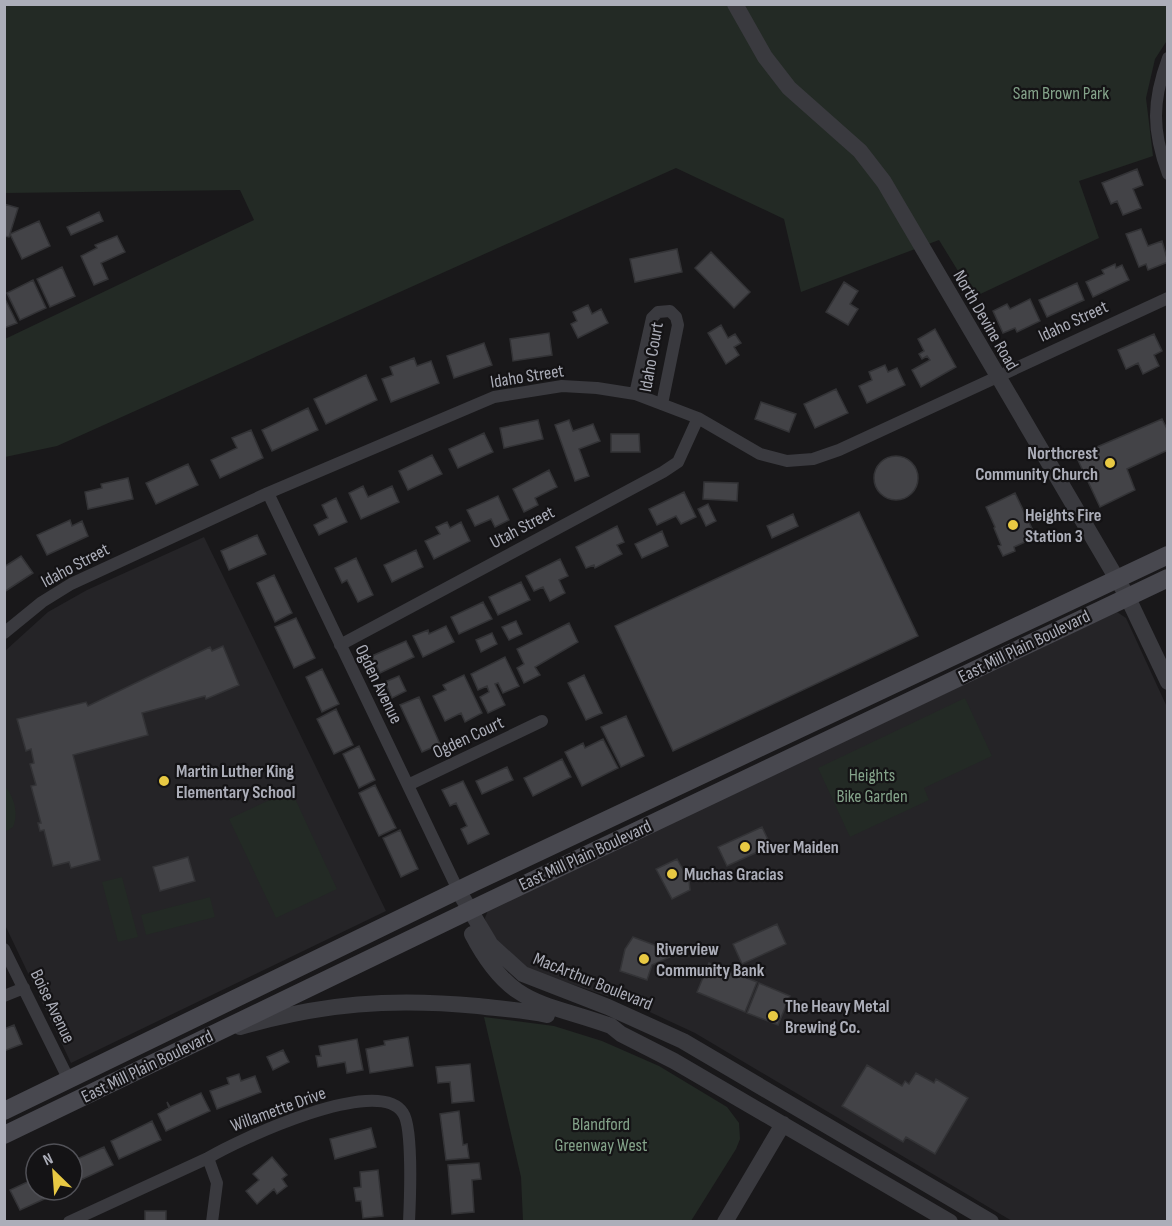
<svg xmlns="http://www.w3.org/2000/svg" width="1172" height="1226" font-family="'Sofia Sans Condensed',sans-serif">
<style>
.built{fill:#252427}
.green{fill:#232a25}
.building{fill:#434347;stroke:#333336;stroke-width:1.5}
.lines{fill:none;stroke-linecap:round;stroke-linejoin:round}
.minor{stroke:#3a3a3f;stroke-width:12}
.tertiary{stroke:#3a3a3f;stroke-width:16}
.secondary{stroke:#48484f;stroke-width:18}
.poi-dot{fill:#e8c943;stroke:#141315;stroke-width:2}
.labels{text-anchor:middle;stroke-width:4.5;stroke-linejoin:round;paint-order:stroke}
.park-label{font-size:18px;fill:#84a38a;stroke:#141315}
.street-label{font-size:18px;fill:#acaeb9;stroke:#141315}
.poi-label{font-size:18px;font-weight:bold;fill:#acaeb9;stroke:#141315;text-anchor:start}
</style>
<rect width="100%" height="100%" fill="#19181a"/>
<path class="built" d="M204,537L386,911L71,1063L5,925V651L48,612L87,590Z
M1117,612L1126,618L1167,707V1221H1012L695,1033L639,1007L530,970L497,940L486,924L485,918L488,910Z"/>
<path class="green" d="M1167,4L1168,39L1155,59L1146,98L1153,156L1079,181L1099,238L974,297L939,240L801,292L784,219L676,168L57,446L5,457V339L254,220L240,190L5,193L4,5Z
M965,698L992,756L924,788L929,800L850,837L818,768Z
M4,785C14,796 19,813 13,827L5,832Z
M291,790L337,889L276,918L229,819Z
M122,877L138,937L118,942L102,882Z
M210,897L215,917L146,935L141,915Z
M484,1017L554,1026L602,1041L659,1066L727,1107L739,1123L740,1139L736,1149L691,1221H523L521,1177Z"/>
<path class="building" d="M1137,169L1143,185L1133,189L1141,208L1123,215L1117,201L1111,204L1102,183Z
M4,204L18,208L9,237L4,236Z
M99,212L103,221L71,235L67,227Z
M39,221L50,246L22,259L10,234Z
M1141,229L1148,246L1162,241L1168,262L1148,270L1146,264L1139,267L1126,234Z
M117,236L125,252L101,263L108,279L94,285L81,256L97,248L95,245Z
M677,249L682,272L635,282L630,259Z
M711,252L750,292L734,308L695,268Z
M1115,264L1116,268L1122,265L1129,280L1093,297L1086,282L1104,274L1102,270Z
M62,267L75,296L50,307L37,279Z
M33,280L46,308L20,320L7,293Z
M844,282L858,291L850,304L858,309L848,325L826,312Z
M1077,283L1084,300L1047,317L1039,300Z
M4,297L17,323L4,328Z
M1030,299L1040,321L1017,332L1015,328L1003,333L993,311L1007,304L1010,309Z
M588,305L592,314L601,309L608,323L578,338L571,324L577,321L573,312Z
M721,325L728,338L735,334L741,343L734,347L739,355L726,364L708,333Z
M935,329L956,367L921,387L912,370L930,360L927,356L922,359L919,354L924,351L918,339Z
M549,333L552,355L513,361L510,339Z
M1154,334L1162,351L1154,355L1159,366L1143,374L1138,363L1126,369L1118,350Z
M484,343L492,365L454,378L447,356Z
M414,358L417,366L431,361L439,383L391,402L382,379L393,375L390,367Z
M885,365L888,372L897,368L905,385L867,403L859,386L872,380L869,372Z
M366,375L377,400L326,424L314,399Z
M836,389L848,413L815,428L804,404Z
M761,402L796,414L789,432L755,419Z
M308,408L318,430L272,451L262,430Z
M1162,419L1168,431V450L1127,469L1135,490L1100,507L1076,456Z
M538,420L543,439L504,448L500,428Z
M569,420L573,431L593,424L600,441L579,449L589,476L575,481L555,425Z
M251,430L263,458L220,478L211,460L237,448L232,438Z
M484,433L493,452L458,468L449,449Z
M611,434H639L640,452H611Z
M432,455L442,474L408,490L399,471Z
M874 478a22 22 0 1 1 44 0a22 22 0 1 1-44 0Z
M188,464L198,485L156,504L146,483Z
M549,470L557,487L535,498L538,505L524,512L513,489Z
M128,478L133,499L88,509L85,492L102,488L101,484Z
M704,482L738,483L737,501L703,499Z
M363,486L368,497L392,486L399,502L361,519L349,493Z
M684,492L696,517L681,524L676,516L657,525L649,509Z
M1015,493L1036,537L1014,547L1015,551L1003,556L998,546L1001,545L994,528L995,527L986,507Z
M498,496L509,520L495,527L491,519L475,526L467,510Z
M336,498L347,522L319,535L314,525L328,518L322,505Z
M708,504L716,521L706,526L698,509Z
M859,512L918,636L673,751L615,626Z
M793,514L798,526L772,538L767,526Z
M70,520L72,526L82,521L88,536L47,555L37,535Z
M447,522L450,528L461,522L470,541L434,559L425,541L440,534L436,527Z
M617,526L624,542L617,545L622,554L595,568L594,565L586,568L576,547Z
M662,531L668,546L642,558L635,544Z
M257,535L266,554L229,570L221,551Z
M416,550L423,567L392,582L384,565Z
M21,556L33,573L4,592V567Z
M356,558L373,595L358,602L347,580L342,583L335,568Z
M560,559L568,576L559,580L565,593L550,601L543,587L534,591L526,576Z
M274,575L292,613L275,622L257,583Z
M521,582L530,600L498,615L489,597Z
M483,602L492,619L459,634L451,617Z
M296,618L315,658L294,668L275,627Z
M516,621L522,634L509,640L502,627Z
M569,623L578,642L535,667L540,675L524,683L517,668L524,664L517,649Z
M446,626L454,642L423,657L413,636L428,630L429,634Z
M492,633L497,644L481,652L476,640Z
M406,641L414,657L380,673L372,656Z
M223,646L239,685L206,699L205,696L142,713L148,735L73,755L100,860L71,868L69,862L53,866L44,830L40,831L38,823H41L31,786L36,785L30,764L34,763L31,749L26,751L17,719L86,702L88,706L210,647L212,651Z
M505,657L519,686L503,693L498,683L495,684L505,705L488,713L480,697L489,692L487,686L478,690L471,674Z
M322,669L339,704L322,712L306,677Z
M464,675L482,713L465,722L461,713L445,721L433,696L446,690L443,685Z
M584,675L602,713L586,720L568,683Z
M399,676L406,691L392,698L385,682Z
M419,697L440,744L422,752L400,705Z
M336,709L353,745L334,754L317,719Z
M626,716L644,756L621,767L601,727Z
M603,739L618,768L582,786L565,752L583,743L585,748Z
M359,746L375,780L359,788L343,754Z
M562,759L571,777L533,796L524,778Z
M507,767L513,780L482,794L476,781Z
M463,781L489,834L468,844L461,829L467,826L456,803L450,806L442,790Z
M375,785L396,828L379,836L359,793Z
M762,827L771,846L727,866L718,847Z
M400,830L418,869L401,877L383,838Z
M188,857L195,881L160,891L153,867Z
M677,859L689,880L690,890L672,899L656,869Z
M777,924L786,944L742,964L733,944Z
M633,937L673,952L672,956L652,965L647,980L620,971L625,949Z
M709,963L757,982L745,1012L697,992Z
M759,983L790,996L778,1025L747,1013Z
M14,1025L22,1044L4,1051V1029Z
M408,1037L413,1066L370,1073L366,1049L385,1045L384,1041Z
M357,1039L363,1070L347,1073L345,1062L318,1067L316,1056H321L319,1046Z
M283,1050L289,1062L273,1070L267,1057Z
M470,1064L474,1101L452,1103L450,1082L438,1083L436,1067Z
M867,1065L902,1086L905,1081L909,1084L916,1073L934,1083L936,1079L968,1098L935,1154L906,1137L903,1142L842,1106Z
M239,1074L241,1081L255,1076L261,1092L217,1109L210,1091L229,1084L227,1078Z
M201,1093L210,1111L166,1131L158,1114L169,1108L167,1102L170,1107Z
M459,1111L463,1145L467,1144L469,1158L446,1160L440,1114Z
M152,1121L161,1140L119,1159L111,1141Z
M371,1128L376,1147L335,1159L330,1139Z
M104,1147L113,1165L72,1184V1154L75,1160Z
M272,1157L287,1175L282,1179L287,1186L277,1194L274,1189L257,1204L246,1191L259,1180L253,1174Z
M479,1163L481,1179L472,1180L474,1212L452,1214L448,1165Z
M378,1170L383,1216L363,1218L361,1201H356L354,1188L361,1187L360,1172Z
M36,1178V1190L62,1191L20,1210L10,1190Z
M145,1211H166V1221L179,1222H145Z"/>
<g class="lines">
<path class="minor" d="M1168,58C1152,101 1152,131 1168,174
M635,394L652,318L658,312L670,311L676,317L678,325L662,404
M268,493L458,890
M4,633L42,602L71,584L268,493L494,397L562,386L597,388L635,394L698,418L760,454L787,461L813,459L839,450L1168,298
M340,645L663,472L678,462L698,418
M408,785L542,721
M4,949L69,1080
M4,996L24,988
M208,1158L217,1183L212,1222
M69,1222L208,1158C238,1140 378,1074 403,1113C413,1127 410,1201 409,1222"/>
<path class="tertiary" d="M735,4L765,57L789,88L860,151L884,182L1127,596L1168,682
M458,890L491,945L523,974L608,1007L683,1041L991,1222
M472,934C510,1007 541,1001 611,1026L621,1034L674,1061L950,1222
M240,1027C324,1003 391,998 478,1006C501,1009 524,1010 547,1015
M725,1222L783,1124"/>
<path class="secondary" d="M4,1111L473,883L1168,555
M4,1135L483,904L1168,578"/>
</g>
<g class="poi-dot">
<circle cx="1110" cy="463" r="6"/>
<circle cx="1013" cy="525" r="6"/>
<circle cx="164" cy="781" r="6"/>
<circle cx="745" cy="847" r="6"/>
<circle cx="672" cy="874" r="6"/>
<circle cx="644" cy="959" r="6"/>
<circle cx="773" cy="1016" r="6"/>
</g>
<g class="labels">
<g class="park-label">
<text x="1061" y="99">Sam Brown Park</text>
<text x="872" y="781">Heights<tspan x="872" dy="21">Bike Garden</tspan></text>
<text x="601" y="1130">Blandford<tspan x="601" dy="21">Greenway West</tspan></text>
</g>
<g class="street-label">
<text transform="translate(986 320) rotate(60)" y="6">North Devine Road</text>
<text transform="translate(1073 321) rotate(-25)" y="6">Idaho Street</text>
<text transform="translate(651 357) rotate(-80)" y="6">Idaho Court</text>
<text transform="translate(527 376) rotate(-9)" y="6">Idaho Street</text>
<text transform="translate(522 527) rotate(-28)" y="6">Utah Street</text>
<text transform="translate(75 565) rotate(-28)" y="6">Idaho Street</text>
<text transform="translate(1024 646) rotate(-26)" y="6">East Mill Plain Boulevard</text>
<text transform="translate(379 684) rotate(64)" y="6">Ogden Avenue</text>
<text transform="translate(468 737) rotate(-25)" y="6">Ogden Court</text>
<text transform="translate(585 855) rotate(-25)" y="6">East Mill Plain Boulevard</text>
<text transform="translate(593 981) rotate(22)" y="6">MacArthur Boulevard</text>
<text transform="translate(53 1006) rotate(64)" y="6">Boise Avenue</text>
<text transform="translate(147 1066) rotate(-26)" y="6">East Mill Plain Boulevard</text>
<text transform="translate(278 1109) rotate(-20)" y="6">Willamette Drive</text>
</g>
<g class="poi-label">
<text x="1098" y="459" text-anchor="end">Northcrest<tspan x="1098" dy="21">Community Church</tspan></text>
<text x="1025" y="521">Heights Fire<tspan x="1025" dy="21">Station 3</tspan></text>
<text x="176" y="777">Martin Luther King<tspan x="176" dy="21">Elementary School</tspan></text>
<text x="757" y="853">River Maiden</text>
<text x="684" y="880">Muchas Gracias</text>
<text x="656" y="955">Riverview<tspan x="656" dy="21">Community Bank</tspan></text>
<text x="785" y="1012">The Heavy Metal<tspan x="785" dy="21">Brewing Co.</tspan></text>
</g>
</g>
<rect width="1172" height="1226" fill="none" stroke="#acaeb9" stroke-width="12"/>
<g transform="translate(54 1172) rotate(335)"><circle r="28" fill="#141315" stroke="#515157" stroke-width="1.5"/>
<path d="M0-4.5L10 22L0 15L-10 22Z" fill="#e8c943"/>
<text y="-9" font-size="16" font-weight="bold" text-anchor="middle" fill="#acaeb9">N</text>
</g>
</svg>
